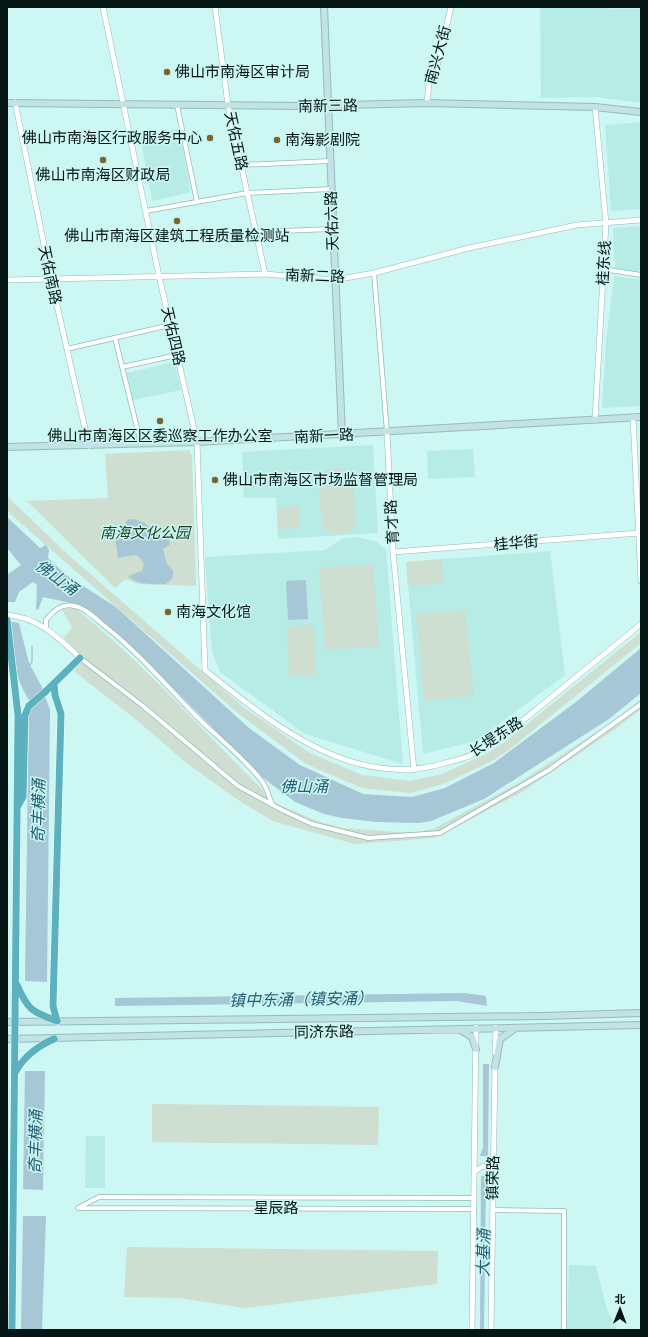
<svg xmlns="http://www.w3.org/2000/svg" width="648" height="1337" font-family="'Zilla Slab','Noto Sans SC',serif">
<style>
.built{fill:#b7ece6}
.green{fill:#ceded0}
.water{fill:#a7c7d6}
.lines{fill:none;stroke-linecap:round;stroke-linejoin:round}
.stream{stroke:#a7c7d6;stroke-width:1.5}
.minor-casing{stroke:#94bcb8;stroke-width:5.5}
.tertiary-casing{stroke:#94bcb8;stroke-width:6}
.secondary-casing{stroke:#94bcb8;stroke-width:8}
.trunk-casing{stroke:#fff;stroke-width:8}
.minor{stroke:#fff;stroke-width:4}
.tertiary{stroke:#fff;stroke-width:5}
.secondary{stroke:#c2e2e6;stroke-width:6}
.trunk{stroke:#5bb2be;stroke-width:7}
.trunk-bridge-casing{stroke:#fff;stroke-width:8;stroke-linecap:butt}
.trunk-bridge{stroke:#5bb2be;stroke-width:7}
.poi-dot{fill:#786533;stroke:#ccf7f2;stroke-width:1.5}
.labels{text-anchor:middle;stroke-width:3;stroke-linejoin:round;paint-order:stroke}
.street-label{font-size:15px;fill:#061614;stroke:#ccf7f2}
.poi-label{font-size:15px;fill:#061614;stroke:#ccf7f2;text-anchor:start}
.park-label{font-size:15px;font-style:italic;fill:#1c4223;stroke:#ccf7f2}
.water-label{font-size:16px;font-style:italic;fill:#245e75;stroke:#ccf7f2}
</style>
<rect width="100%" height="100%" fill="#ccf7f2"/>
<path class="built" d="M540,7L641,9V103L596,97L541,98Z
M641,122V209L611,211L605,125Z
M179,129L191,192L152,201L140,135Z
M641,226V272L615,268L613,228Z
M614,276L641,280V406L602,408L606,342Z
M175,362L181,390L133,400L127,373Z
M373,445L378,533L278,539L276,498H244L242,452Z
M473,449L475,477L428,479L427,451Z
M355,537L375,541L386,549L403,764L305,734L220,672L212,652L205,557L325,550L341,539Z
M550,551L565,675L476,741L423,754L406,562Z
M86,1136H105V1188H85Z
M569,1265L596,1266L606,1307L617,1330H567Z"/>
<path class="green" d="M189,450L192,457L196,586L138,584L126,579L115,588L27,501L108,498L105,454Z
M333,468H340L346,471L353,479L356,522L351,531C341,535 333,534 324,529C321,519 317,483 322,475C325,471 330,470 333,468Z
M7,496L64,551L243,707L310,753L362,775L410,781L442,774L486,754L505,742L641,632V643L510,749L492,761L443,784L410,793L362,788L306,764L239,714L7,511Z
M299,506L300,528L278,529V507Z
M442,559L443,583L408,586L406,562Z
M373,564L379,646L325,650L319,568Z
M75,608C143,662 200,729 262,789L268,800L317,821L343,828L396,832H417L433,829L520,782L613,721L641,699V709L614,730L522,792L435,838L355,844L273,821L235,798L184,761L139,722L74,671L83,658L64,638L72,628L62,609Z
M465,610L474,696L424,701L416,614Z
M314,625L316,675L289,676L287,626Z
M152,1104L379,1107L378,1145L152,1142Z
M127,1247L438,1251L437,1284L245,1308L179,1298L124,1297Z"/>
<path class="water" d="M7,517L40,548L46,545L49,550L48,558L66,575L116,607L249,728L300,765L363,794L412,797L445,788L494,763L576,702L641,648V693L609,719L484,799L431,821L419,823L376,822L342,818L324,814L295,802L262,777L119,634L80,605L43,597L38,610L36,609L37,585L33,582L19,592L15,602H7V575L21,565L7,548Z
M134,519C147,522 155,531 163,540L169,539L170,545L163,549L167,564L173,570V577L166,584C152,584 138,586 128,576L142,571L144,564L138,556L135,555L118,558L115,537L120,536L121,529L124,527L127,520Z
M306,580L308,619L288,620L286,581Z
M7,621L19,623L29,663L42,687L50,710L47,982L25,981L29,700C13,675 12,649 7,621Z
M465,993L486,996L487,1006L457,1001L115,1006V998Z
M483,1064H489L488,1156H480L483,1147Z
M25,1071H45L43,1190L23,1189Z
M481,1176H486V1179L484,1330H480Z
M23,1216H46L42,1330H21Z"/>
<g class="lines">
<path class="stream" d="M29,666L32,662V646"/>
<g class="minor-casing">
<path id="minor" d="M177,105L197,202
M241,165L330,161
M146,211L247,193L331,189
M256,232L332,229
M603,269L641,275
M374,273L387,432
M115,338L141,444
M67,349L170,325
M122,367L177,355
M46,629V620C53,611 63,603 74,606C85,608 94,617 102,624C137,651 165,684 196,716C217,737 242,756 261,780C267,787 269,796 272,805
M80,658L143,706L238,786L282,810L312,824L368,838L440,833L549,770L641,704
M78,1208L99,1197L474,1198
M80,1208L474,1209
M493,1210L564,1211V1330"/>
</g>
<g class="tertiary-casing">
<path id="tertiary" d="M103,7L159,276L197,442L205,670C272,724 353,791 445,763C453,761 463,759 471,755C499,741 523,720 547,701C578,675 610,650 641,624
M215,7L228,105L265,274
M15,102L51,279L89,446
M427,103L429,83L435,74L451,7
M595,107L606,223L595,420
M7,280L265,274L334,280L374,273L469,248L577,225L641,220
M633,417L641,581
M387,433L393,552L414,770
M393,552L639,533
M7,615C38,617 59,638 80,658
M495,1053L496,1027
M474,1172L483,1166L494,1169
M472,1330L476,1027
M491,1330L495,1063"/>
</g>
<g class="secondary-casing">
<path id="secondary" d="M324,7L342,435
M7,103L303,106L427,103L595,107L641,112
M7,447L197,442L641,417
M7,1022L543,1016L641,1013
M459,1029L472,1037L476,1049
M7,1039L641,1025
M495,1067L500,1039L516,1028"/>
</g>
<g class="trunk-casing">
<path id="trunk" d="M7,620L18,715L12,1330
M54,684L55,695L61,714L53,1006L57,1021
M45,692L80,658
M18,806L23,797L25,715L29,706
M17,985C28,1010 31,1011 57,1021
M16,1071C25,1055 38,1046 54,1039"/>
</g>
<use href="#minor" class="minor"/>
<use href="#tertiary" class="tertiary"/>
<use href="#secondary" class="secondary"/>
<use href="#trunk" class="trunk"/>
<g class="trunk-bridge-casing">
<path id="trunk-bridge" d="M29,706L45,692"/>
</g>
<use href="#trunk-bridge" class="trunk-bridge"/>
</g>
<g class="poi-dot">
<circle cx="167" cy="72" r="4"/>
<circle cx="210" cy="138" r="4"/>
<circle cx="277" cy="140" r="4"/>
<circle cx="103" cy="160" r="4"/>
<circle cx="177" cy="221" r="4"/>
<circle cx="160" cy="421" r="4"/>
<circle cx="215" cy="480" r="4"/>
<circle cx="168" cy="612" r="4"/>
</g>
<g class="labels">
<g class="street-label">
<text transform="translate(438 55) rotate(-75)" y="5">南兴大街</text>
<text transform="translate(328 106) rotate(-1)" y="5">南新三路</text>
<text transform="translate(236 141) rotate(78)" y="5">天佑五路</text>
<text transform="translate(332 221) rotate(-92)" y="5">天佑六路</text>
<text transform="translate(604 263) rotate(-87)" y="5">桂东线</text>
<text transform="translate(50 275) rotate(78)" y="5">天佑南路</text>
<text transform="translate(315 276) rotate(2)" y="5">南新二路</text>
<text transform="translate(173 336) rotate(77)" y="5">天佑四路</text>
<text transform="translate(324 436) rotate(-3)" y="5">南新一路</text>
<text transform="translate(392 522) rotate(-93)" y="5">育才路</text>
<text transform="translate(516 543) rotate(-5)" y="5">桂华街</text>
<text transform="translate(496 737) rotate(-33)" y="5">长堤东路</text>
<text transform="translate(324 1032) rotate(-1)" y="5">同济东路</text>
<text transform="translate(493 1178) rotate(-89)" y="5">镇荣路</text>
<text x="276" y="1213">星辰路</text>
</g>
<g class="poi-label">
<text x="175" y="77">佛山市南海区审计局</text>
<text x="202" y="143" text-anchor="end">佛山市南海区行政服务中心</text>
<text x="285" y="145">南海影剧院</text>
<text x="103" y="180" text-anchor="middle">佛山市南海区财政局</text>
<text x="177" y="241" text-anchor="middle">佛山市南海区建筑工程质量检测站</text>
<text x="160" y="441" text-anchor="middle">佛山市南海区区委巡察工作办公室</text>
<text x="223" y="485">佛山市南海区市场监督管理局</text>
<text x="176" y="617">南海文化馆</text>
</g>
<g class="park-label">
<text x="145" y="538">南海文化公园</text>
</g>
<g class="water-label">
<text transform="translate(57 577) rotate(36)" y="6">佛山涌</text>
<text x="304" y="792">佛山涌</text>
<text transform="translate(38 811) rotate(-89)" y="6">奇丰横涌</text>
<text transform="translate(301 999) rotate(-1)" y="6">镇中东涌（镇安涌）</text>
<text transform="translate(35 1142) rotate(-89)" y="6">奇丰横涌</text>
<text transform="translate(483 1253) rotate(-89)" y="6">大基涌</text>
</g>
</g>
<rect width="648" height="1337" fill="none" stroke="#061614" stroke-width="16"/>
<g transform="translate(620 1309) rotate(1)" stroke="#ccf7f2" stroke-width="3" paint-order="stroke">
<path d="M0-3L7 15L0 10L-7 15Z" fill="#061614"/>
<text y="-6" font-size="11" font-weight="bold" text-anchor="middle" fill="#061614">北</text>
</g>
</svg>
